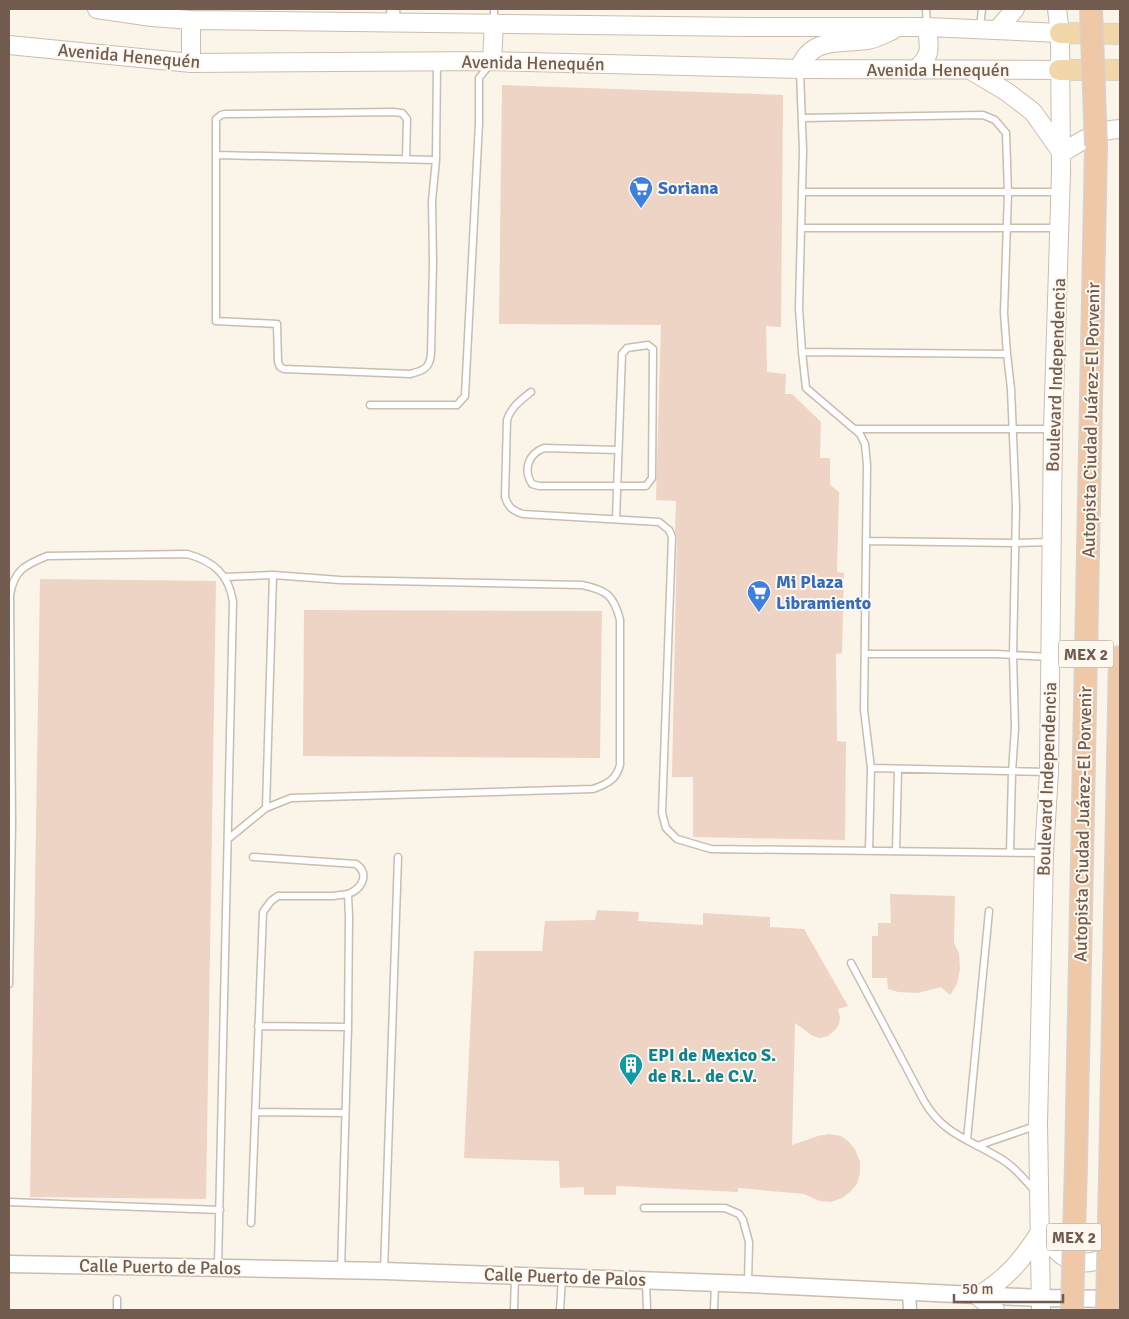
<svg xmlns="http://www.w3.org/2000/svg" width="1129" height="1319" font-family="Signika,sans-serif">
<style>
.building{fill:#edd4c4}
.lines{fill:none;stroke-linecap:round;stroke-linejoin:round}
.service-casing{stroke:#cbbcb0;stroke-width:9}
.minor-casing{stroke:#cbbcb0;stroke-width:15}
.tertiary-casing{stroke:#cbbcb0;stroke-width:19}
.secondary-casing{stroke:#cdbcae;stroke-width:20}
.primary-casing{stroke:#d8d1ce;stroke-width:22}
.trunk-casing{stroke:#d8d1ce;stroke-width:24}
.service{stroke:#fff;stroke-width:6}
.minor{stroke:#fff;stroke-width:12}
.tertiary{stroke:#fff;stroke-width:16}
.secondary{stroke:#fff;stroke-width:18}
.primary{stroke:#f1d7a9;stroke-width:20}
.trunk{stroke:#efc8a8;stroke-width:21}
.trunk-bridge-casing{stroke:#d8d1ce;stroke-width:24;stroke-linecap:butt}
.trunk-bridge{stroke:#efc8a8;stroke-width:21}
.labels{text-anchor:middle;stroke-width:4;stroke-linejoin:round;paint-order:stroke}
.shield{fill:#fdf8ef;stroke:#9c8b7f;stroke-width:1}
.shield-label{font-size:16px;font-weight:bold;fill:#725c4f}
.street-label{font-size:18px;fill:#725c4f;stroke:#fdf8ef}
.shop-label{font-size:18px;font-weight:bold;fill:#366cbe;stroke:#fdf8ef;text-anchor:start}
.culture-label{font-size:18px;font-weight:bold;fill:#0d838f;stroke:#fdf8ef;text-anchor:start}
</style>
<rect width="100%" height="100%" fill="#faf4e9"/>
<path class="building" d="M502,85L783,95L781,327L766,326L767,372L786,374L785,394H792L821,422L820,458H830V485L839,492L837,572L844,573L842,653L836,654L837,741L846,742L845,840L693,837V777H672L677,537L675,532L676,501L656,500L661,325L499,324Z
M40,579L216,581L206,1199L30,1197Z
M304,610L602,611L600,758L303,756Z
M890,894L955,896L954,943L959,953L960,969L957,984L950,995L941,987L918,993L898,992L888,989L887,978H872V936H878V923H891Z
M597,910L639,912L638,921L703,925V913L770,917V927L804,929L848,1006L838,1009L840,1018L839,1024L836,1029L828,1036L820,1038L813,1036L795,1023L792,1145L818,1136L829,1134L841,1136L848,1141L855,1149L860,1162V1173L857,1184L851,1191L842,1198L831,1202L820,1201L804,1194L738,1188V1192L616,1186V1195H584V1187L560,1188L559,1161L464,1158L474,951H542L545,921L595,920Z"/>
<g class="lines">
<g class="service-casing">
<path id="service" d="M494,9V22
M926,9L927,25
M980,27L982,9
M800,71L803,151L799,308L802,352L806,388L860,434L865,444L867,465L864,710L871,768L869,851
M216,155L436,160
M406,159L407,119L402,113L393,112L225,114L221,115L216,119V321L277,324L278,362L280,367L284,369L410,374C423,371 430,368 431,354L433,262L432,201L436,160L437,63
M802,192H1060
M802,228H1057
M802,352L1007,354L1004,313L1008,193L1006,133L995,120L983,115L802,118
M1007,354L1011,389L1016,507L1013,655L1015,728L1012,772L1010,853
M531,392C521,400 511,407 507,420L505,497C508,507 513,511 523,514L659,522L669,530L672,537L662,813L666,828L677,839L711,849L1043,853
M370,405H457L465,396L479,123V78L491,63
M855,429H1052
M616,519L622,354L627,348L648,345L653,349L652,478L646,486H539L532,484C523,470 528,454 544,448L617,450
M867,541L1014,543L1051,542
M224,577L273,575L340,580L582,585C606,590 614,595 620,620V765C616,780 607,784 593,789L291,798L266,808L228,839
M865,654H996L1049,657
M871,768L1047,772
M266,808L273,575
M896,851L898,769
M253,857L356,864C370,874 362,889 348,894
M851,963L924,1101C943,1134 968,1139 998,1157C1013,1165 1024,1179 1035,1191
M9,984L12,824L10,595C14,570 25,565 47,556L187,554C213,561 229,574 233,602L218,1266
M258,1026L348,1027
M255,1112L345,1113
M967,1140L989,911
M977,1146L1038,1125
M9,1202L220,1210
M644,1208H725L739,1214L743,1220L749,1242L748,1283
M251,1223L263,912L271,901L278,896H333L348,894L349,917L348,1027L341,1270
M384,1271L398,857
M646,1281L647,1310
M117,1299V1310
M514,1310L515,1276
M560,1310L562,1278
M714,1310L715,1284"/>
</g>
<g class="minor-casing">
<path id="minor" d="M393,9L394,22
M909,1292L910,1310"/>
</g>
<g class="tertiary-casing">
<path id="tertiary" d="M9,1264L384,1271L748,1284L1041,1298L1120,1299"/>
</g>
<g class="secondary-casing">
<path id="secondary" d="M97,9L152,17L191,20L748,27H927L1060,33
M191,20V63
M997,30L1015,9
M9,45L191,63L492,61L799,69L1059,70
M492,61L494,23
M799,69C811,37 838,44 867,40C876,39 884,34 893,30
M915,70C933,55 929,47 927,27
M972,71L1007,92L1033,112L1062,153C1081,141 1097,130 1120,129
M1040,1229C1047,1238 1053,1249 1063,1256C1081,1268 1105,1262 1120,1248
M975,1294L995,1310
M981,1294C1008,1277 1022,1260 1040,1232
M1041,1310L1038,1124L1044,853L1049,772L1053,429L1061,173L1060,33L1057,9"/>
</g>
<g class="primary-casing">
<path id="primary" d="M1060,33L1120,34
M1059,70H1120"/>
</g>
<g class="trunk-casing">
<path id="trunk" d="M1076,1164L1096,145
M1110,1178L1120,657"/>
</g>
<use href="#service" class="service"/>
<use href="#minor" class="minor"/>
<use href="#tertiary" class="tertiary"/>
<use href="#secondary" class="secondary"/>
<use href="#primary" class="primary"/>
<use href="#trunk" class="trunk"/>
<g class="trunk-bridge-casing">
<path id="trunk-bridge" d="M1091,9L1096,145
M1072,1310L1076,1164
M1107,1310L1110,1178"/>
</g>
<use href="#trunk-bridge" class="trunk-bridge"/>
</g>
<defs>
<g id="supermarket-pin" transform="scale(1.25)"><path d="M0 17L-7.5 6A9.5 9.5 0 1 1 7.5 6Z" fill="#3f7fe0" stroke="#fdf8ef"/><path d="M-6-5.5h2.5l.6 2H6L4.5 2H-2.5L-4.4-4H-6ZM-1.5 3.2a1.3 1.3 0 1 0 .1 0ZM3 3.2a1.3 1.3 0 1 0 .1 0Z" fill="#fff"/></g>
<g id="building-pin" transform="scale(1.25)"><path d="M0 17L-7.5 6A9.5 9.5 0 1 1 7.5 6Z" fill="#0f9aa8" stroke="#fdf8ef"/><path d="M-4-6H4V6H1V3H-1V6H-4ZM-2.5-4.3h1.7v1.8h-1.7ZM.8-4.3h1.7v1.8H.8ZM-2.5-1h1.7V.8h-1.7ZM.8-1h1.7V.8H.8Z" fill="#fff"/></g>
</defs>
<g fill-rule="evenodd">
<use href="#supermarket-pin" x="641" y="188"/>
<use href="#supermarket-pin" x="759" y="592"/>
<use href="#building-pin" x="631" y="1065"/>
</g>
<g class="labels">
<g class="shield">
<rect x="1058.5" y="640.5" width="55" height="27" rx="4"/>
<rect x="1046.5" y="1223.5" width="55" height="27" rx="4"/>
</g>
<g class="shield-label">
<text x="1086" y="660">MEX 2</text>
<text x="1074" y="1243">MEX 2</text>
</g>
<g class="street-label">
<text transform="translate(129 56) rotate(5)" y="6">Avenida Henequén</text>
<text transform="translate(533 63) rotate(1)" y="6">Avenida Henequén</text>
<text x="938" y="76">Avenida Henequén</text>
<text transform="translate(1056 375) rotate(-88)" y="6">Boulevard Independencia</text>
<text transform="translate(1091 420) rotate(-89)" y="6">Autopista Ciudad Juárez-El Porvenir</text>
<text transform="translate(1047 779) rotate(-88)" y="6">Boulevard Independencia</text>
<text transform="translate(1083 824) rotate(-89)" y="6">Autopista Ciudad Juárez-El Porvenir</text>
<text transform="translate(160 1267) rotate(1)" y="6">Calle Puerto de Palos</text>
<text transform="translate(565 1277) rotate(2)" y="6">Calle Puerto de Palos</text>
</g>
<g class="shop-label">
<text x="658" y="194">Soriana</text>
<text x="776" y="588">Mi Plaza<tspan x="776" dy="21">Libramiento</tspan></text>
</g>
<g class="culture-label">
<text x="648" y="1061">EPI de Mexico S.<tspan x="648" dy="21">de R.L. de C.V.</tspan></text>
</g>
</g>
<rect width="1129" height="1319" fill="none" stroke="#725c4f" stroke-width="20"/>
<path d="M954 1294v8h109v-8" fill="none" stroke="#725c4f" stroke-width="2.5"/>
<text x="962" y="1294" font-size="15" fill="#725c4f" stroke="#fdf8ef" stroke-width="4" paint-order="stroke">50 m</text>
</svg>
